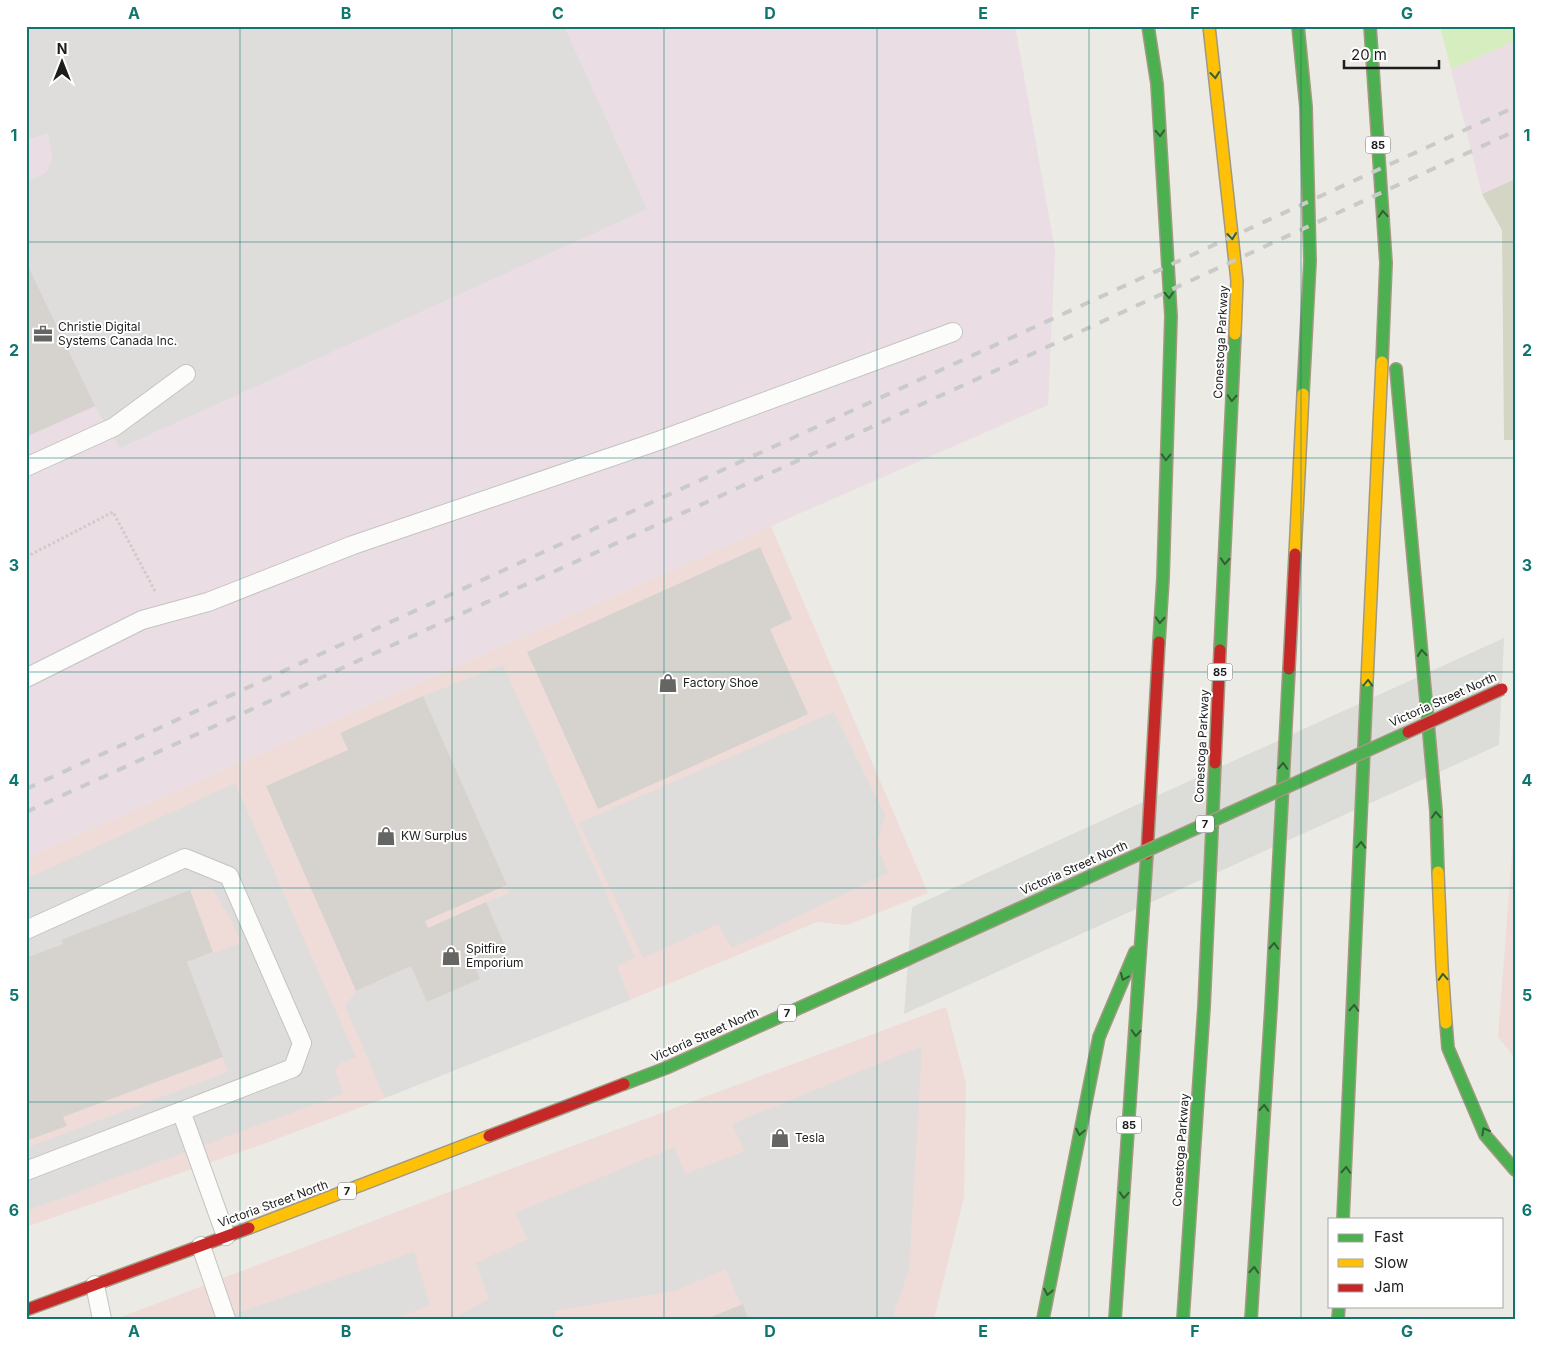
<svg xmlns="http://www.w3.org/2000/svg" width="1541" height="1345" font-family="Inter,sans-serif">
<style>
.commercial{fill:#efdcd8}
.industrial{fill:#eadde4}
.construction{fill:#d5d5c5}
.grass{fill:#d6edbf}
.parking{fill:#dedddb}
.pier{fill:#dcdcd9}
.building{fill:#d6d3cf}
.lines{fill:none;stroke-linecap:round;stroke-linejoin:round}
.lane-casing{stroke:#c4c4c1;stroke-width:20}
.fast-casing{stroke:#a29981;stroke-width:14}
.slow-casing{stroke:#a29981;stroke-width:14}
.jam-casing{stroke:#a29981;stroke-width:14}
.path{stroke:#d7c8c4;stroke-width:3;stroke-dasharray:2.5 2.5;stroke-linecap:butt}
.lane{stroke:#fcfcfb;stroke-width:18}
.fast{stroke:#4caf50;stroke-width:11}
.slow{stroke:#ffc107;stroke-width:11}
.jam{stroke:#c62828;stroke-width:11}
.rail{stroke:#cacac9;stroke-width:4;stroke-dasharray:10 10;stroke-linecap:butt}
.fast-bridge-casing{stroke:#a29981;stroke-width:14;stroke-linecap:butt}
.jam-bridge-casing{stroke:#a29981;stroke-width:14;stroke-linecap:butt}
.fast-bridge{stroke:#4caf50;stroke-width:11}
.jam-bridge{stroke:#c62828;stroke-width:11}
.oneway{stroke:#325f34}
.grid{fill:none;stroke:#0f766e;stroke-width:1;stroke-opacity:0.55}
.labels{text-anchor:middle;stroke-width:4;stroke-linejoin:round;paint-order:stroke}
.shield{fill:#fff;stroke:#616161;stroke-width:1}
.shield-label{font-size:11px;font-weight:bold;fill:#1d1d1d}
.poi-label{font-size:12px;fill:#1d1d1d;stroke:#fff;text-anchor:start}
.street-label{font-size:12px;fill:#1d1d1d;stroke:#fff}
.neatline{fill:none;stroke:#0f766e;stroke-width:2}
.grid-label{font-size:16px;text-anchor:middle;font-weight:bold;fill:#0f766e}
</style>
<rect width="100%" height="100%" fill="#eceae4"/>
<path class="commercial" d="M771,526L928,893L847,925L817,922L601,1012L385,1098L266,1143L26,1227V858Z
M1515,815V1058L1498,1037Z
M946,1007L966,1083L964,1197L934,1319H116L449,1192Z"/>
<path class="industrial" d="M26,26H1015L1055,250L1048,405L771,526L26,858Z
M1515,41V179L1482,194L1451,69Z"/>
<path class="construction" d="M1515,179V440H1504L1502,230L1482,194Z"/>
<path class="grass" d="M1440,26H1515V41L1451,69Z"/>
<path class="parking" d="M26,26H564L647,209L120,448L95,406L26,262V182L46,173L53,158L48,133L26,140Z
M503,665L635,957L617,966L630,1000L385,1098L345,1006L356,991L411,966L427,1002L479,979L476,970L509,955L486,902L509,893L423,696Z
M834,712L885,815L877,844L888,873L732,948L718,924L643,958L579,823Z
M235,783L356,1057L339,1064L335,1070L343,1094L26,1211V1148L228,1072L187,962L241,943L231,920L212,888L202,886L62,940L63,944L26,958V879Z
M922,1046L909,1269L892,1319H748L725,1269L675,1291L554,1311L556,1319H461L459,1315L489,1299L476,1263L528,1239L515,1213L674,1147L685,1174L745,1151L732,1124Z
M414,1252L430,1305L393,1319H220Z"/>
<path class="pier" d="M1504,638L1499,745L904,1014L912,907Z"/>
<path class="building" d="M26,262L95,406L26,437Z
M760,547L792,619L770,629L808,714L598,809L527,652Z
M423,696L507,885L425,921L428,928L486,902L509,955L476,970L480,979L427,1002L411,966L356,991L266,786L348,750L340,733Z
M190,890L213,952L187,962L223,1057L63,1117L67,1126L26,1141V958L63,944L61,940Z
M743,1304L748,1319H706Z"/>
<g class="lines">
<g class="lane-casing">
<path id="lane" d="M26,467L114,427L186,374
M26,678L142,620L208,602L353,545L661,440L953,332
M26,930L185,858L229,876L302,1043L293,1068L26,1171
M181,1111L226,1236
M201,1246L226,1319
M95,1285L102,1319"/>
</g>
<g class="fast-casing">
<path id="fast" d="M1148,26L1157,84L1171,316L1163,578L1159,642
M1298,26L1306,107L1310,261L1303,394
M1370,26L1386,263L1382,362
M1396,369L1436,811L1438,872
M1220,650L1235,334
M1446,1023L1448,1048L1485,1135L1515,1170
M624,1084L666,1068L908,959
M1343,1219L1367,681
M1043,1319L1099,1037L1135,952
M1115,1319L1147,854
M1183,1319L1204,1007L1215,763
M1251,1319L1271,1008L1289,669
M1338,1319L1339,1306"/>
</g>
<g class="slow-casing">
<path id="slow" d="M1209,26L1237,281L1235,334
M1295,554L1303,394
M1367,681L1382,362
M1438,872L1442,967L1446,1023
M249,1228L489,1136"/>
</g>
<g class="jam-casing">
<path id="jam" d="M1289,669L1295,554
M1215,763L1220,650
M1147,854L1159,642
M489,1136L624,1084
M26,1310L249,1228"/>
</g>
<path class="path" d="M26,557L113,512L155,591"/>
<use href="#lane" class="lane"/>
<use href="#fast" class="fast"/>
<use href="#slow" class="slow"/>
<use href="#jam" class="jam"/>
<path class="rail" d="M26,789L1515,107
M26,812L1021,359L1515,131"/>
<g class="fast-bridge-casing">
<path id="fast-bridge" d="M908,959L1408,732"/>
</g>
<g class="jam-bridge-casing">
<path id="jam-bridge" d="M1408,732L1502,689"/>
</g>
<use href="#fast-bridge" class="fast-bridge"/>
<use href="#jam-bridge" class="jam-bridge"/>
</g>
<defs><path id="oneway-chevron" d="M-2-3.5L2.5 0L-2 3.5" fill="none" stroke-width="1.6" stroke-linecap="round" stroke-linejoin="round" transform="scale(1.25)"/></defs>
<g class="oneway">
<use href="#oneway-chevron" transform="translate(1215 75) rotate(84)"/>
<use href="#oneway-chevron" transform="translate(1160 133) rotate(87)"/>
<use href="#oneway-chevron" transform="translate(1383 214) rotate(-94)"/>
<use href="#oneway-chevron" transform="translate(1232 236) rotate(84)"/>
<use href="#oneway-chevron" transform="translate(1169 295) rotate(87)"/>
<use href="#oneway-chevron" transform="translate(1232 398) rotate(93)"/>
<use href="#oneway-chevron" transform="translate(1166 457) rotate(92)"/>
<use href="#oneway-chevron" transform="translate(1225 561) rotate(93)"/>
<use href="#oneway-chevron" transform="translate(1160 620) rotate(93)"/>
<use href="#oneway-chevron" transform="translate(1422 653) rotate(-95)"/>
<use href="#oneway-chevron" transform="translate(1368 683) rotate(-88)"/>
<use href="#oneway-chevron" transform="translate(1283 766) rotate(-87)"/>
<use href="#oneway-chevron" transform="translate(1436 815) rotate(-93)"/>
<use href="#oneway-chevron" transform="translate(1361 845) rotate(-88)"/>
<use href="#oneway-chevron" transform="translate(1274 946) rotate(-87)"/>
<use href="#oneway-chevron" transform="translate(1124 977) rotate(113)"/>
<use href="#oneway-chevron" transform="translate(1443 977) rotate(-94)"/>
<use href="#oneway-chevron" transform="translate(1354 1008) rotate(-87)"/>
<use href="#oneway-chevron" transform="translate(1136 1033) rotate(94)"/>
<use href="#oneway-chevron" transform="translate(1264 1108) rotate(-86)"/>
<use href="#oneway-chevron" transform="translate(1485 1131) rotate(-119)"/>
<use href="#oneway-chevron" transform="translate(1080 1132) rotate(101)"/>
<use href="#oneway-chevron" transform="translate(1346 1170) rotate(-87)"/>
<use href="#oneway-chevron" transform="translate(1124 1195) rotate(94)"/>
<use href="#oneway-chevron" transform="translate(1254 1270) rotate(-86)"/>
<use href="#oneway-chevron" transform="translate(1048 1292) rotate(101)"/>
</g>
<path class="grid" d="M240,26V1319M452,26V1319M664,26V1319M877,26V1319M1089,26V1319M1301,26V1319M26,242H1515M26,458H1515M26,672H1515M26,888H1515M26,1102H1515"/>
<defs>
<g id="office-bare" transform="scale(1.5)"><path d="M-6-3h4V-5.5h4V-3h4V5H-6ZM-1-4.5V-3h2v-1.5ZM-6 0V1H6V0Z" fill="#656563" stroke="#fff" stroke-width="2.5" paint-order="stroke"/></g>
<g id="shop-bare" transform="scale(1.5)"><path d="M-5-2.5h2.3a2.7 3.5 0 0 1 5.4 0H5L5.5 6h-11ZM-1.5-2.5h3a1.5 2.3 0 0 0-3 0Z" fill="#656563" stroke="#fff" stroke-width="2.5" paint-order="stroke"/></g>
</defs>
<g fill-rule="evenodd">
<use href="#office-bare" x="43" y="334"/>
<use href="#shop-bare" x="668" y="683"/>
<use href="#shop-bare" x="386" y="836"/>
<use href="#shop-bare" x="451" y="956"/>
<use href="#shop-bare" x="780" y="1138"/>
</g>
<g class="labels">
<g class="shield">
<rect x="1365.5" y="136.5" width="25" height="17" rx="4"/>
<rect x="1207.5" y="663.5" width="25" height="17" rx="4"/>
<rect x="1196" y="815.5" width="18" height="17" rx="4"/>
<rect x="778" y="1004.5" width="18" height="17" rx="4"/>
<rect x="1116.5" y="1116.5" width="25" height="17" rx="4"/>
<rect x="338" y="1182.5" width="18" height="17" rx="4"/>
</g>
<g class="shield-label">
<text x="1378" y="149">85</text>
<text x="1220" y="676">85</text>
<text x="1205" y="828">7</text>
<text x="787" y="1017">7</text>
<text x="1129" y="1129">85</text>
<text x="347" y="1195">7</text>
</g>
<g class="poi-label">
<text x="58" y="331">Christie Digital<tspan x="58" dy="14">Systems Canada Inc.</tspan></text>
<text x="683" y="687">Factory Shoe</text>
<text x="401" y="840">KW Surplus</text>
<text x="466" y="953">Spitfire<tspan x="466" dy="14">Emporium</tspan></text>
<text x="795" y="1142">Tesla</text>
</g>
<g class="street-label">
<text transform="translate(1221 342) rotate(-87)" y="4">Conestoga Parkway</text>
<text transform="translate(1443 700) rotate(-24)" y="4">Victoria Street North</text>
<text transform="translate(1202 746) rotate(-87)" y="4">Conestoga Parkway</text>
<text transform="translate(1074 868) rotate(-24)" y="4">Victoria Street North</text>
<text transform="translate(705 1035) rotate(-24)" y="4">Victoria Street North</text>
<text transform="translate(1181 1150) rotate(-86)" y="4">Conestoga Parkway</text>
<text transform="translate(273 1204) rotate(-20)" y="4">Victoria Street North</text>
</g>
</g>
<rect width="1541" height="1345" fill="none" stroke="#ffffff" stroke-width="55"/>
<rect x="1328" y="1218" width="175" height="90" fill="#ffffff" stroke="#a5a5a5"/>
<rect x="1338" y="1234" width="25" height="8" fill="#4caf50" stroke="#a5a5a5"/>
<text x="1374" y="1242" font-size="15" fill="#1d1d1d">Fast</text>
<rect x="1338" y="1259" width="25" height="8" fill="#ffc107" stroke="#a5a5a5"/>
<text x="1374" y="1268" font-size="15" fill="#1d1d1d">Slow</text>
<rect x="1338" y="1284" width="25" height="8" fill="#c62828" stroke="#a5a5a5"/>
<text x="1374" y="1292" font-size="15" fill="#1d1d1d">Jam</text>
<g transform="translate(62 62)" stroke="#ffffff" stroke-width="4" paint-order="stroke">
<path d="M0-4L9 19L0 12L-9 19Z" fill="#1d1d1d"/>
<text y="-8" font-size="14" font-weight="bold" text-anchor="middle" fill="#1d1d1d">N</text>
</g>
<path d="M1344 60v8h95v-8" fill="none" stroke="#1d1d1d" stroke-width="2.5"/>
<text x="1351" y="60" font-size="15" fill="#1d1d1d" stroke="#ffffff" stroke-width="4" paint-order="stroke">20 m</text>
<rect x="28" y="28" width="1486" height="1290" class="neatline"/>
<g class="grid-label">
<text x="134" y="19">A</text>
<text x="346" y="19">B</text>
<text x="558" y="19">C</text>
<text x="770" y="19">D</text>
<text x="983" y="19">E</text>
<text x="1195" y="19">F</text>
<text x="1407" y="19">G</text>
<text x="14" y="141">1</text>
<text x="1527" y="141">1</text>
<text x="14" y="356">2</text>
<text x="1527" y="356">2</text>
<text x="14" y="571">3</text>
<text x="1527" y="571">3</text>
<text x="14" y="786">4</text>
<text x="1527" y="786">4</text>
<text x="14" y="1001">5</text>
<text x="1527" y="1001">5</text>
<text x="14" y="1216">6</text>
<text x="1527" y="1216">6</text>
<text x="134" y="1337">A</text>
<text x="346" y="1337">B</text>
<text x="558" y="1337">C</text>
<text x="770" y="1337">D</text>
<text x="983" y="1337">E</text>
<text x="1195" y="1337">F</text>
<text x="1407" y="1337">G</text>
</g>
</svg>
